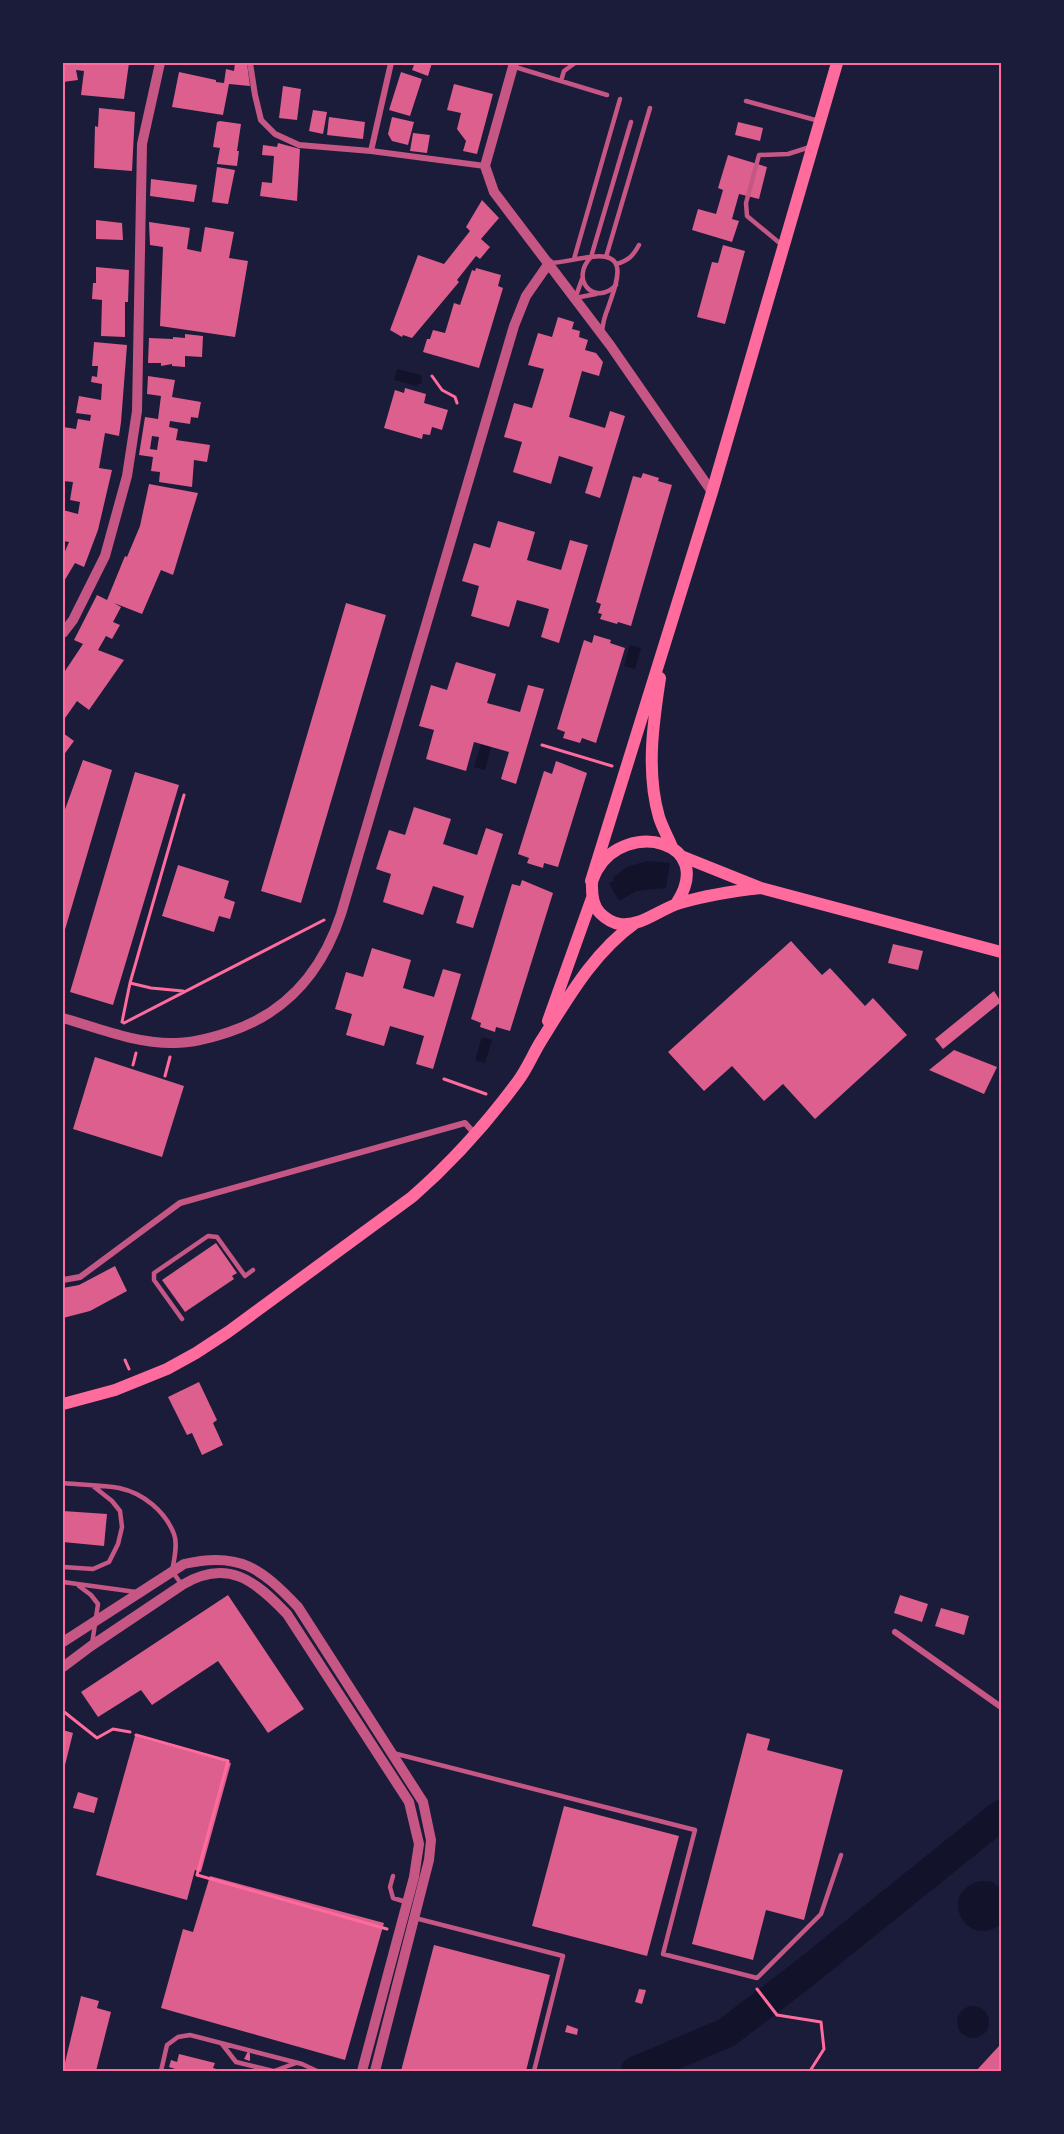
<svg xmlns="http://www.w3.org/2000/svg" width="1064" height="2134" font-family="Cabin,sans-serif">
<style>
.water{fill:#12122b}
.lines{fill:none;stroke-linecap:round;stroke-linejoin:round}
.river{stroke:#12122b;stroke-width:30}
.building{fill:#dd5f8e;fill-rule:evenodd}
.path{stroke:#ff6b9d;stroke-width:3}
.service{stroke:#c65784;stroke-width:4.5}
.minor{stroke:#c65784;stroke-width:6}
.tertiary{stroke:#c65784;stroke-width:10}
.secondary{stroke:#ff6b9d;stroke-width:12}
.neatline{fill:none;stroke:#ff6b9d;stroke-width:2}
</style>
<rect width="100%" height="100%" fill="#1b1b3a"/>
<path class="water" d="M397,369L421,375L422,383L418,384L417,386L394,380Z
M630,645L641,648L635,669L624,666Z
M481,744L491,747L485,770L474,767Z
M647,861L670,863L666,888L636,891L619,901L609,883L614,881L613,878L627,867Z
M482,1037L492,1040L485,1063L475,1060Z
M980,1881L992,1882L1001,1888V1924C966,1951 936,1892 980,1881Z
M957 2022a16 16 0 1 1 32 0a16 16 0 1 1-32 0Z"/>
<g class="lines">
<path class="river" d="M636,2071L726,2033L801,1976L1001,1815"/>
</g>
<path class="building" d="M63,63H129L124,99L81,95L84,71L76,70L78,80L63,82Z
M235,63H247L250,86L229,84L223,115L172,107L179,72L216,80V82L224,83L226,69L234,71Z
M410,63H432L428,76L412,70L414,65Z
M401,72L422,79L410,116L389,110Z
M454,84L493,94L477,154L463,151L466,141L457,129L461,113L447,110Z
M283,86L301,89L297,120L279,118Z
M99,108L135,112L132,171L94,168L95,126L98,127Z
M313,110L327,112L323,134L309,131Z
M329,117L365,122L363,139L327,135Z
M392,117L414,122L408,145L392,141L388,134Z
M220,121L241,124L237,151H239L237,166L217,164L220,148L213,147L217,122Z
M738,122L763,128L760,141L735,135Z
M413,133L430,135L427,153L410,151Z
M278,143L300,149L297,201L260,196L262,182L272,183L274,156L262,155L263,145L277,147Z
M728,155L767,167L759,199L739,194L732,219L739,221L732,242L692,230L698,209L716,214L723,190L718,188Z
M217,167L235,170L228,204L212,202Z
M151,179L197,185L194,202L150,196Z
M482,200L499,218L481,239L490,247L480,259L476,256L457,280L459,282L412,338L403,335L402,337L390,330L418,255L444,264L470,231L466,227Z
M96,220L122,223L123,240L96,239Z
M149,222L190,228L187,249L201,252L205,227L234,232L229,258L248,261L235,337L160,326L163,247L150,245Z
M723,245L745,251L725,324L697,317L712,262L718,263Z
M96,267L129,270L128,302H125V337L101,336L102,300L92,299L93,283H96Z
M476,268L501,275L498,286L503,288L479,368L423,352L427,339H430L433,330L445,333L454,303L460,305L472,270L475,271Z
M558,317L574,322L572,329L580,331L579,337L588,340L585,350L596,353L603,362L599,376L582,371L569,417L605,428L610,411L625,416L600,498L585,493L593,467L559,456L551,484L513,472L522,442L504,437L514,403L532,408L544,369L528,365L538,333L552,337Z
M185,334L203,336L202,357L185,356V367L172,366V364L161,366V363H148L149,338L173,339V337L185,338Z
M94,342L127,345L121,422L119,436L105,433L99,468L112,470L98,530L84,567L75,563L63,583V556L69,542L63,541V510L78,514L80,502L70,500L73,482L63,481V427L76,429L78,419L90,421L91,415L76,413L79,396L101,400L102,384L91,382L92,376L97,377L98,366H92Z
M148,376L175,380L172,397L201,402L198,418L191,417L190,424L170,421L169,427L178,429L176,440L210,445L207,462L194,460L192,487L159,482L160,472L151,471L153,457L139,455L145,417L158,419L161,396L147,394ZM152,436L159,437L157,450L150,449Z
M405,388L426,394L424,403L448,410L442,430L432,427L430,435L423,434L422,439L384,428L395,390L404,393Z
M643,473L659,478L658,481L672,485L631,626L618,622L617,624L600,619L602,614L598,613L601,604L596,602L633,476L641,478Z
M149,484L198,493L173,575L161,570L142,614L114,603L121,607L113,622L120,625L112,639L106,636L98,650L124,660L89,710L77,701L63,721V674L83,644L74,640L97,595L107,600L125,556L127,557L140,526Z
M498,521L535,532L527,560L561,570L570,540L588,545L559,643L541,637L549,609L517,600L509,627L471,616L479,586L462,581L474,543L490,548Z
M346,603L386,615L301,903L261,891Z
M594,635L611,640L610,643L625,648L596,743L582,738L580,743L563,738L565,732L557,729L584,640L592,643Z
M456,662L496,674L487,703L520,712L528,685L544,689L516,784L501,779L509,752L474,742L466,771L426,759L434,730L419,726L431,685L447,690Z
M63,733L74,741L63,756Z
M83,760L112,770L64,933L63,815Z
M556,761L587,773L558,867L544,863L543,868L527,863L529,858L518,854L544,771L552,774Z
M135,772L179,785L113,1005L70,992Z
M414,807L451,819L443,844L477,855L486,828L503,834L473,928L456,923L464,896L433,886L423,915L383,902L391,874L376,869L389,830L405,835Z
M178,865L229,881L224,898L235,902L230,919L219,916L214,932L162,916Z
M522,880L553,893L510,1031L496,1027L495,1032L480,1027L481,1023L471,1019L512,884L520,886Z
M791,941L822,975L830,968L865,1006L873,998L907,1035L815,1119L783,1084L764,1101L732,1066L704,1091L668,1052Z
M893,944L923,951L918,970L888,963Z
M372,948L411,960L403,988L434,997L443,969L461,974L433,1069L416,1064L424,1036L390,1026L384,1046L346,1035L352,1014L335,1009L346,972L363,977Z
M994,991L1001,1002L943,1049L935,1039Z
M954,1050L997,1067L984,1094L929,1070Z
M95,1057L184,1086L162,1157L73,1129Z
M216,1243L237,1273L232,1276L234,1279L185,1312L162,1280Z
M115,1266L127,1291L90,1311L63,1318V1288L79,1285Z
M199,1382L217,1420L213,1423L223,1445L202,1455L192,1433L187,1435L168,1397Z
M63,1511L107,1514L104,1546L63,1542Z
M228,1595L304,1709L268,1733L218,1661L152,1705L141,1690L98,1717L81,1692Z
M900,1595L928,1604L922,1622L894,1613Z
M941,1608L969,1616L964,1635L935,1626Z
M63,1730L73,1733L64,1769H63Z
M747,1733L770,1739L767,1750L843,1770L804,1920L766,1910L753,1960L692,1944Z
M135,1736L231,1763L201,1872L195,1870L187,1900L96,1875Z
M78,1792L98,1798L94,1813L73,1808Z
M564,1806L679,1836L647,1956L532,1926Z
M210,1876L384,1923L345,2060L161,2008L183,1929L193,1932Z
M434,1945L550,1975L526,2071H401Z
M639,1989L646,1990L642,2004L635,2002Z
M81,1996L99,2001L97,2008L111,2012L96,2071H63Z
M567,2025L578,2029L577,2035L565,2032Z
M999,2046L1001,2047V2071H976Z
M249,2049L250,2055V2061L244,2059Z
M179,2054L215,2063L213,2068L223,2071H175V2069L169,2067L171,2060L177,2062Z"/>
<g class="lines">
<path class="path" d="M432,376L442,390L455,397L457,403
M542,745L612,766
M130,983L151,988L183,991
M122,1022L130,983L184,795
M124,1023L324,920
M133,1065L136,1053
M165,1076L170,1057
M444,1079L486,1094
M125,1360L129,1369
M63,1711L97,1738L113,1729L130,1732
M136,1735L228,1761L197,1875L387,1929
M757,1989L777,2015L821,2022L824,2049L810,2071"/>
<path class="service" d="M515,67L607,95
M561,81L564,71L575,63
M746,101L819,121
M782,245L747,216L746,203L759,155L788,154L810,147
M606,257L650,108
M574,259L620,99
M549,263C565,263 576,258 591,257L631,122
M616,264C628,261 633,256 639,245
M576,296L582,279
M575,298L596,294
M602,331C603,323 605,315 608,308C615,286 632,251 591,257C569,280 595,307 616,285
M182,1319L154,1280V1273L208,1236L217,1237L245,1276L253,1270
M63,1483C81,1485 101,1485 119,1488C143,1493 165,1511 174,1534C178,1544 174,1561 172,1571L182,1585
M63,1567L93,1569L109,1562L118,1544L122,1527L120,1511L112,1501L93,1486
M63,1582L136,1592
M79,1586L91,1595L98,1604L92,1644
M393,1753L695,1830L663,1954L757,1978L821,1914L841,1855
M393,1876L390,1887L393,1898L406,1902
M415,1918L563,1956L534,2071
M222,2044L236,2062L273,2071
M161,2071L167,2045L178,2037L190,2035L302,2064L317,2071
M274,2071L296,2063"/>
<path class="minor" d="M250,63L255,95L261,120L275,134L299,145L371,151L485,166
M371,151L391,63
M63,1280L80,1277L180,1203L465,1123L475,1134
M895,1632L1001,1707"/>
<path class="tertiary" d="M514,63L485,166L494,192L610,345L712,492
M63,633L73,620L105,556L127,476L137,411L142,144L160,63
M63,1018C98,1028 137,1044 175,1043C193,1043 211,1038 229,1032C287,1013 322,972 341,914L514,326L526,296L549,263
M63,1642L184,1564C239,1551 261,1568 298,1607L423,1802L431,1840L429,1860L375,2071
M63,1667L91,1646L182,1585C227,1558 255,1580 287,1614L409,1802L419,1844L414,1877L362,2071"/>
<path class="secondary" d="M660,678C653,724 646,772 659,817C662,827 668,837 672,847
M681,856L761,888L1001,952
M591,881L712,492L837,63
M676,904C718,841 626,819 597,870C594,877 591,880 592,887C592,897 593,906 600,913C605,918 612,923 620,924C641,927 660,909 680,903C707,895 733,891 761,888
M548,1021L592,898
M63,1404L115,1390L167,1369L196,1353L228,1332L412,1197C452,1162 487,1123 518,1081C527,1069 533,1054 541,1041C568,998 593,953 635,923"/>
</g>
<rect width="1064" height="2134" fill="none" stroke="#1b1b3a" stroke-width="129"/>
<rect x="64" y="64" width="936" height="2006" class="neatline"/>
</svg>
